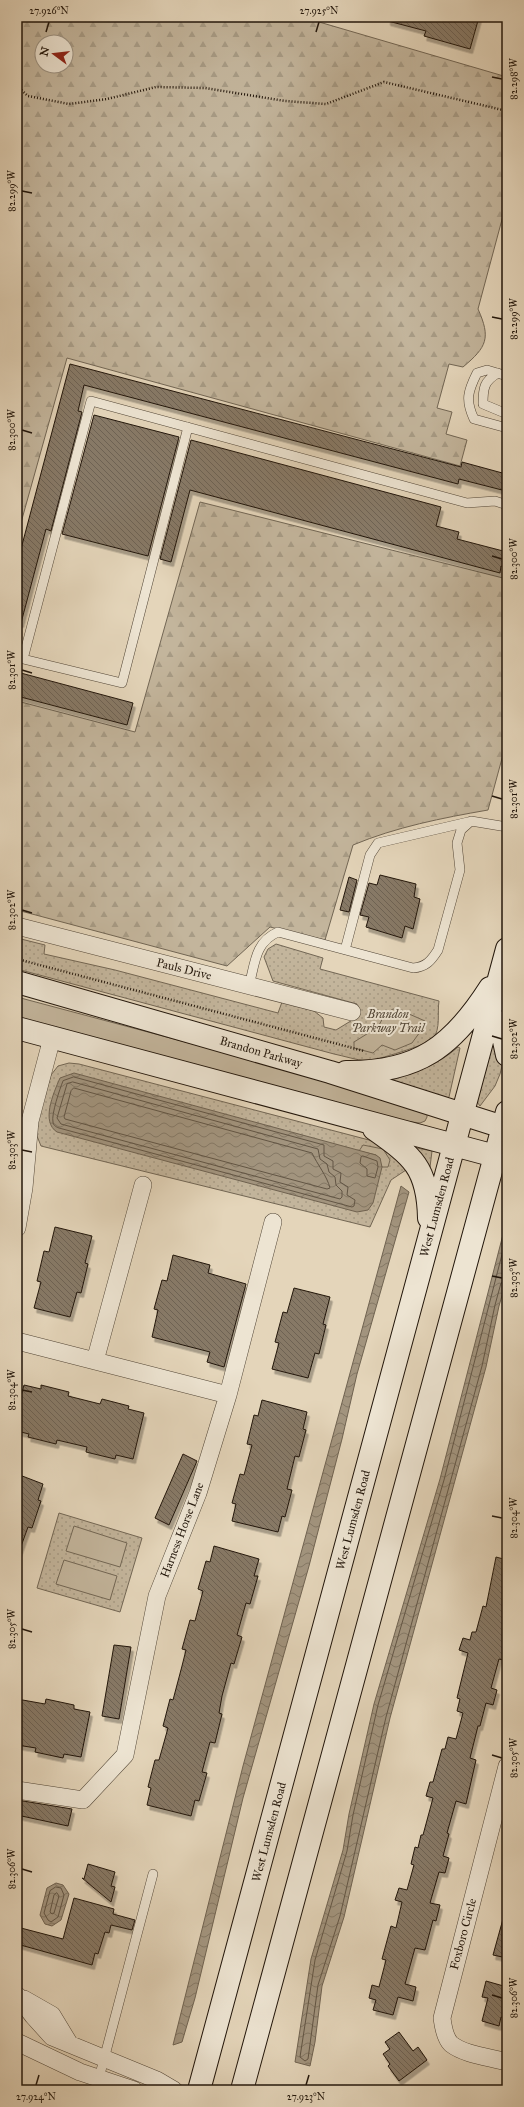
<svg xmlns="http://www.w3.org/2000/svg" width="524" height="2107" font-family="'IM FELL Great Primer',serif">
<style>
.grass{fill:url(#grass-dots);stroke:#726654}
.forest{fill:url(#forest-firs);stroke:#726654;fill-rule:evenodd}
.garden{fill:#c3b59c;stroke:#726654}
.water{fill:url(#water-waves);stroke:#6f6250}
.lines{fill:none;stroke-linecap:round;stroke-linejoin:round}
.shore{stroke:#625544;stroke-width:1}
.building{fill:url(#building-back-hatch);stroke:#22160b;filter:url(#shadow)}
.lane-casing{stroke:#524637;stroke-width:10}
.street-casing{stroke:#524637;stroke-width:18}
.secondary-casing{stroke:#22160b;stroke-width:24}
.path{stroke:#22160b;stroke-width:2.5;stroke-dasharray:1 2;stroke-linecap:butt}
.lane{stroke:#ede4d2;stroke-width:9}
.street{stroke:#ede4d2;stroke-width:17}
.secondary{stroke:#ede4d2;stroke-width:22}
.ticks{fill:none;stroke:#22160b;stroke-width:1.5}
.labels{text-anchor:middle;stroke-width:4;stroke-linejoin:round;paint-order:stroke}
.street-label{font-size:12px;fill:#22160b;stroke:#ede4d2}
.park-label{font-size:12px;font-style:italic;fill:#524636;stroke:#ede4d2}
.neatline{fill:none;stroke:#22160b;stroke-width:1.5}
.ticks-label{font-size:10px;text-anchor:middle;fill:#22160b}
</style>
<defs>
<pattern id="grass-dots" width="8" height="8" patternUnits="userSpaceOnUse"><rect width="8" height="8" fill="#c3b59c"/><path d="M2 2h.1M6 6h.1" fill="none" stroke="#a79b85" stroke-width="1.8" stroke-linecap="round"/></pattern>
<pattern id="forest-firs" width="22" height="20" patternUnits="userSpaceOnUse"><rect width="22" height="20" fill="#c3b59c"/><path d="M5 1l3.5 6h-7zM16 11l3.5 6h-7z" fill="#a79b85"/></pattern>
<pattern id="water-waves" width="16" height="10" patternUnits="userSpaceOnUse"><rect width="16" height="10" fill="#a2947e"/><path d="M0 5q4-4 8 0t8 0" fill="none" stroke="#847865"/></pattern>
<pattern id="building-back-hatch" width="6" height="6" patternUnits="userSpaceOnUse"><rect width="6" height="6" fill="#877966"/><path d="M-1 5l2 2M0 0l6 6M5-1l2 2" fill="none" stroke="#6e6252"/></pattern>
<filter id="shadow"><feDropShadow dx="2.5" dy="4.5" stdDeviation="0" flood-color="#0004"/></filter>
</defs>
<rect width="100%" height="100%" fill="#e4d5ba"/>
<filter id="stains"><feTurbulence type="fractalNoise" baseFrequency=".005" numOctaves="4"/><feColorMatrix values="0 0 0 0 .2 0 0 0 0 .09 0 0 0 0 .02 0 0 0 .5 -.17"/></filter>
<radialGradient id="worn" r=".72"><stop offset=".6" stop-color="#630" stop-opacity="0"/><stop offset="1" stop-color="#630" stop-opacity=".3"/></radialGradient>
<path class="grass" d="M17,938L45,945L44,954L115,970L278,1013L282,1002L314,1011L323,1018L324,1027L336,1030L354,1019L357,1004L273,981L264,957L268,949L276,944L323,958L320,969L439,1001C437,1014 441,1028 433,1039C429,1044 374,1061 367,1061C356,1060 344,1056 334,1054L17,969Z
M505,1005L499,1032L503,1062L500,1074L495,1086L480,1106L477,1102L503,1006Z
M458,1047L460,1048L449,1097L447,1099L387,1079C414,1074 438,1065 458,1047Z
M69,1063L79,1064L369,1140L394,1151L409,1168L391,1180L370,1227L41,1146L37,1136L36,1126L51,1075L58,1066Z
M417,1148L432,1151L430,1167L416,1149Z
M59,1513L142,1538L120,1612L37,1588Z"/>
<path class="forest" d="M17,17H302L507,77V210L504,212L478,309C491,338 487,347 463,367L449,364L437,408L452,412L446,434L467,440L460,466L67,358L17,537ZM42,42H66V66H42Z
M200,502L507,579V740L488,810C442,818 396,827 353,845L325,940L270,927L227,966L17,910V701L135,732Z"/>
<path class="garden" d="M17,997L305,1074L427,1112V1117L425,1121L420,1123L397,1120L17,1018Z
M393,1009L400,1010L425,1021V1025L412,1043L395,1050L382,1045L373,1053L354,1048V1042L378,1027L385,1014Z
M363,1145L383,1149L390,1160L388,1167H382L376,1155L359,1151Z
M74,1526L127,1543L120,1567L66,1551Z
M64,1560L117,1576L110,1600L56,1584Z"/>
<path class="water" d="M74,1073L376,1155L380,1158L382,1167L373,1203L368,1210L357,1212L57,1132C41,1122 53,1094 60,1078Z
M401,1186L409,1192L357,1374L342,1439L309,1566L243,1798L195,1998L182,2042L173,2045L243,1766Z
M507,1219V1278L499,1306L486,1367L390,1718L344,1917L322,1986L315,2042L310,2066L295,2062L311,1959L343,1850L349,1814L374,1704L440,1479Z
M56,1883L63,1885L69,1894L61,1920L52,1926L45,1924L40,1915L47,1888Z"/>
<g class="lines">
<path class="shore" d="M74,1077L324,1145V1156L333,1161V1169L341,1173L340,1182L348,1187L347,1195L355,1200L354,1206L352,1207L59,1128C56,1127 53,1125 53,1122C51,1115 60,1088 63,1081Z
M73,1082L318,1149L320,1159L327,1164L329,1172L335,1177L336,1185L342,1191V1197L340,1199L61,1124L57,1118L67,1084Z
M74,1088L312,1153C317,1164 327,1176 330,1188L327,1189L65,1119L64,1117L71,1091Z
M363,1156L377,1161L378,1167L375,1178L367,1176V1169L360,1163L361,1157Z
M507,1235L444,1480L378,1705L353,1815L347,1851L315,1960L300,2057L305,2061L308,2059L318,1985L340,1916L386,1717L482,1366L495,1305L501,1283L507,1280
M56,1887L61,1888L64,1895L58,1917L51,1922L48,1920L44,1913L50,1891Z
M57,1893L59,1896L54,1913L52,1914L50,1912L54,1895Z"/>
</g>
<path class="building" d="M388,17H479L470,49L424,36L426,31L388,21Z
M70,364L461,467L462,462L506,474L502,490L459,479L458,484L84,385L78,411L82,412L51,531L46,529L21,623H17V564Z
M94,415L179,437L148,556L62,534Z
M191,440L441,507L436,526L459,532L457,539L507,552V568L501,566L500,573L190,490L171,562L160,559Z
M17,672L133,703L127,725L17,696Z
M380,875L416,884L414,897L420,899L413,929L405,926L402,938L366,927L369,917L360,915L369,883L377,885Z
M349,877L357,880L349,912L340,910Z
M55,1227L92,1236L85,1263L88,1264L81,1293L77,1292L70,1317L34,1308L41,1282L37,1281L44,1251L49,1252Z
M173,1255L210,1265L208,1273L246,1284L224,1367L207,1362L210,1352L152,1337L158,1310L154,1309L162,1280L167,1281Z
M294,1288L330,1297L323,1324L326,1325L319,1354L315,1353L308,1378L272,1369L279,1343L275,1342L283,1312L287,1313Z
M24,1385L41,1389V1385L69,1392L68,1396L100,1404L102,1399L129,1406L128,1409L144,1413L133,1459L116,1455L115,1459L86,1452L87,1447L57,1440L56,1444L28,1437L29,1434L17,1431V1411Z
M262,1400L307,1412L303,1429L306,1430L299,1457L295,1456L287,1489L292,1490L285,1517L282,1516L278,1532L232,1521L236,1504L232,1503L240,1474L244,1475L252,1445L247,1444L254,1415L258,1416Z
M183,1454L197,1461L169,1525L155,1518Z
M17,1474L43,1484L38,1500L41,1501L32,1528L28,1527L19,1552L17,1551Z
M214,1546L259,1559L254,1576H258L250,1604L246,1603L237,1635L242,1637L234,1664L231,1663L222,1696L219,1713L222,1714L215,1743L210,1742L202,1772L207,1773L199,1801L195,1800L191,1816L147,1805L151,1788L148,1787L155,1760H159L168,1728L163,1726L170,1699L173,1700L182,1666L186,1650L182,1649L190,1620L195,1621L203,1591L198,1589L206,1561L210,1562Z
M496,1557L507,1560V1645L503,1660L499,1659L491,1688L497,1690L493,1705L486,1703L480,1726H478L470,1758L476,1760L466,1804L456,1801L447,1833L449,1834L443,1856L449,1858L445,1873L439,1872L430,1903L440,1905L436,1921L433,1920L425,1950L415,1948L405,1984L416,1987L413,2001L398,1997L393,2015L373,2010L376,2000L369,1998L372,1985L379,1987L386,1960L382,1959L391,1926L396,1928L402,1902L395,1900L399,1888L407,1890L414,1865L411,1864L415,1847L418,1848L421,1835H423L433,1798L426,1796L430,1782H433L442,1749H445L448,1737L456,1739L463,1713L457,1711L460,1699L457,1698L468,1653L459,1650L463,1638L470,1640L472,1632H476L483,1606L486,1607Z
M114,1645L131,1647L119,1719L102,1716Z
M17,1699L45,1704L46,1699L74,1705V1709L90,1712L81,1757L64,1754L63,1758L35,1752L36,1748L17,1745Z
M17,1800L72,1809L68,1826L17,1815Z
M88,1864L115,1872L111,1886L115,1887L111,1902L82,1878L84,1879Z
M74,1898L114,1909L113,1914L135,1920L132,1930L111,1925L109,1933L105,1932L98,1954L95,1953L92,1965L17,1944L21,1928L63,1939Z
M503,1919L507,1920V1958L493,1955Z
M486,1981L507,1987V2019L501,2017L499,2026L482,2021L488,1998L482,1997Z
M399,2032L413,2051L418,2047L427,2060L399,2081L388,2066L390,2064L383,2054L390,2049L385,2042Z"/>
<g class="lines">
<g class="lane-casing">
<path id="lane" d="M498,373C484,381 483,388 483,404L507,414
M507,376L487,370L477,373C468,391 465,400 474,419L507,428
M188,427L122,683L23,659L91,401L467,503L495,501L507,505
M345,950L370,855L378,843L468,822
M249,986C255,963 255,942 278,932L413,968C426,967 431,961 438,950L460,870L457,843L461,830L471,821L507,827
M99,2078L153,1874"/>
</g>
<g class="street-casing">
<path id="street" d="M17,926L352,1012
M17,1228L24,1188L30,1121L52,1038
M17,1341L228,1395L198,1493L157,1596L125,1755L83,1800L17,1790
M95,1361L143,1185
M228,1395L273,1222
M507,1766L442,2018C443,2026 445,2038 451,2044C465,2055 490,2057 507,2062
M18,1996L33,2016L52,2037L157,2080L174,2090
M24,1999L52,2015L69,2043
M17,2042L80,2072L134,2090"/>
</g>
<g class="secondary-casing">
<path id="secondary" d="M17,982L330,1072L503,1127
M507,1021L504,1041L507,1055
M17,1028L495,1156
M346,1072C418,1073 453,1046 490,988
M374,1129C412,1156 428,1167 429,1218
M199,2090L507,949
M242,2090L507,1112"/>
</g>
<path class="path" d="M17,86L28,96L69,104L107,99L156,87L205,88L285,101L326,104L384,82L507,111
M17,959L364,1051"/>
<use href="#lane" class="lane"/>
<use href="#street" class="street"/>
<use href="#secondary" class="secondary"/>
</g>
<path class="ticks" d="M46,32L49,22M316,32L319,22M492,77L502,79M22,191L32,193M492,317L502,319M22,430L32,433M492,556L502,559M22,670L32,673M492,796L502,799M22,910L32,913M492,1036L502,1039M22,1150L32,1152M492,1276L502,1278M22,1390L32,1392M492,1516L502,1518M22,1629L32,1632M492,1755L502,1758M22,1869L32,1872M492,1995L502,1998M36,2085L39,2075M306,2085L309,2075"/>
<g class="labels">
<g class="street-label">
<text transform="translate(184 969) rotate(14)" y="4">Pauls Drive</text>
<text transform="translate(261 1052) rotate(16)" y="4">Brandon Parkway</text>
<text transform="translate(437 1207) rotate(-75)" y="4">West Lumsden Road</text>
<text transform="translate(353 1520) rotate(-75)" y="4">West Lumsden Road</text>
<text transform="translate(182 1530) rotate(-69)" y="4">Harness Horse Lane</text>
<text transform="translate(269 1832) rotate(-75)" y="4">West Lumsden Road</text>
<text transform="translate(463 1934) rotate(-75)" y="4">Foxboro Circle</text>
</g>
<g class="park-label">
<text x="388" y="1018">Brandon<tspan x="388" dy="14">Parkway Trail</tspan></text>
</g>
</g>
<rect width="524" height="2107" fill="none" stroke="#e4d5ba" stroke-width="44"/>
<g transform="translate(54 54) rotate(285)"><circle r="19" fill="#ede4d2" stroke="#9c9282"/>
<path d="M0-3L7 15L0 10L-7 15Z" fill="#8f2418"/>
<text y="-6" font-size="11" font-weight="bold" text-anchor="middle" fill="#22160b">N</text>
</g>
<rect x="22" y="22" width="480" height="2063" class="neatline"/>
<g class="ticks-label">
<text x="49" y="14">27.926°N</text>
<text x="319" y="14">27.925°N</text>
<text transform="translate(513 79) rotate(-90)" y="4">82.298°W</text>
<text transform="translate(11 191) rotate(-90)" y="4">82.299°W</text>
<text transform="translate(513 319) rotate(-90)" y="4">82.299°W</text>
<text transform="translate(11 430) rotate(-90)" y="4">82.300°W</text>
<text transform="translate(513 559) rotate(-90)" y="4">82.300°W</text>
<text transform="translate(11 670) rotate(-90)" y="4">82.301°W</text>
<text transform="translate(513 799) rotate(-90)" y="4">82.301°W</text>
<text transform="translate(11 910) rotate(-90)" y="4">82.302°W</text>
<text transform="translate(513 1039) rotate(-90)" y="4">82.302°W</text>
<text transform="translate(11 1150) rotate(-90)" y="4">82.303°W</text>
<text transform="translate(513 1278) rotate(-90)" y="4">82.303°W</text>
<text transform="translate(11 1390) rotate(-90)" y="4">82.304°W</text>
<text transform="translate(513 1518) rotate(-90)" y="4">82.304°W</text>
<text transform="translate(11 1629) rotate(-90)" y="4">82.305°W</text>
<text transform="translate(513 1758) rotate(-90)" y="4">82.305°W</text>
<text transform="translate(11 1869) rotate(-90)" y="4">82.306°W</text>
<text transform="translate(513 1998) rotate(-90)" y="4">82.306°W</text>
<text x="36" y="2100">27.924°N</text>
<text x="306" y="2100">27.923°N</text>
</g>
<rect width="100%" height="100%" filter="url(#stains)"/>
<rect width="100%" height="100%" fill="url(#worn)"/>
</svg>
